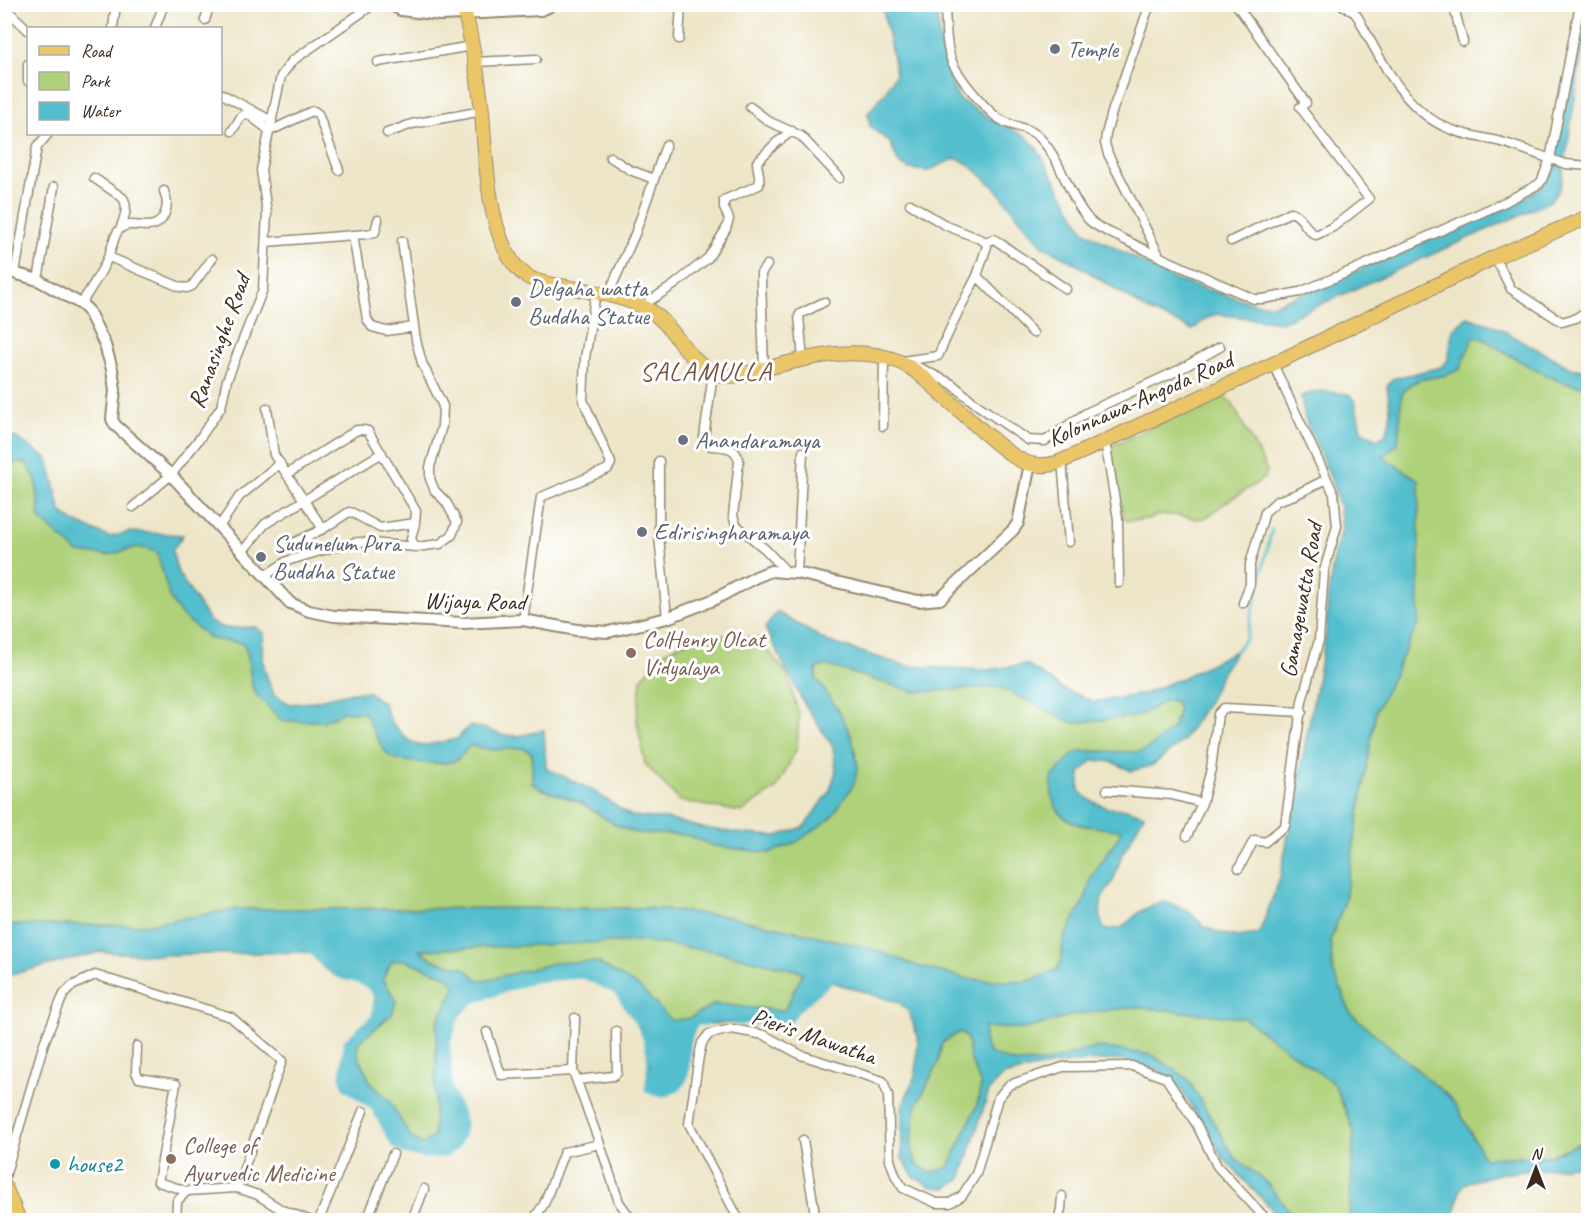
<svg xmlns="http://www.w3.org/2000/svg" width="1593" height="1225" font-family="Caveat,sans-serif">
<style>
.green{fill:#afd17a;stroke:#757e4c;stroke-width:1.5}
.water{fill:#52becd;stroke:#467476;stroke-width:1.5;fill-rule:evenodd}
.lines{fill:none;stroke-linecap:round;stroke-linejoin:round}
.stream{stroke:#52becd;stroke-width:3}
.minor-casing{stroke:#948872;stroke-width:11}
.tertiary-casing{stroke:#948872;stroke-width:14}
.primary-casing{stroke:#948872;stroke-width:16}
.minor{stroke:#fff;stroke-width:8}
.tertiary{stroke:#fff;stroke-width:10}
.primary{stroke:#ebc669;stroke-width:14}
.worship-dot{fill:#6b7280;stroke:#fff;stroke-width:2}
.education-dot{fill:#8d6e63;stroke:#fff;stroke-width:2}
.culture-dot{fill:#0f9aa8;stroke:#fff;stroke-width:2}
.labels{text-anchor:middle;stroke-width:6;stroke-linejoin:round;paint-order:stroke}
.worship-label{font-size:24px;fill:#5b616d;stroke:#fff;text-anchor:start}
.street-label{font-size:24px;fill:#3b2a1e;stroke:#fff}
.education-label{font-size:24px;fill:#785e54;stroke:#fff;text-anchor:start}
.culture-label{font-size:24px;fill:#0d838f;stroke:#fff;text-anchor:start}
.quarter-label{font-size:27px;letter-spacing:1.5px;fill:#785342;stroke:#fff}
</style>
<rect width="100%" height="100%" fill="#fff"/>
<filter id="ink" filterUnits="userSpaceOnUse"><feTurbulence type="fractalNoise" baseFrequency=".0167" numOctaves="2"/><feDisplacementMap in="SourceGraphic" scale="12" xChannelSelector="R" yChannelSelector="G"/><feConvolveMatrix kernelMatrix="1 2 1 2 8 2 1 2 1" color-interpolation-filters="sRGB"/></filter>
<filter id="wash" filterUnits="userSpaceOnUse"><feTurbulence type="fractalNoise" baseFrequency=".008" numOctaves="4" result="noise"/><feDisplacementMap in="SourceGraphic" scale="24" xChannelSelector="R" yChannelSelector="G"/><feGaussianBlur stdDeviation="1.35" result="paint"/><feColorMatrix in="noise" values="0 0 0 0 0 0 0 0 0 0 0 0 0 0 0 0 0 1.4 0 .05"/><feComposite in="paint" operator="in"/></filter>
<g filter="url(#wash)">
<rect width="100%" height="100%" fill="#ede5c7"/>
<path class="green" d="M1480,337L1530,367L1561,382L1588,387V1139L1550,1156L1484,1158L1457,1107L1447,1095L1351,1014L1333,971L1330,941L1344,904L1376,711L1419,622L1383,457L1398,443L1402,394C1412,378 1429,378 1446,375L1473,338Z
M1219,396L1225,397L1232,403L1267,470L1265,477L1259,482L1226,502L1207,517L1198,519L1175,515H1160L1147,519L1128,521L1123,517L1111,452L1113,445Z
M16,462L26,463L36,479L40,519L108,555L138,547L157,551L170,599L211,639L242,643L247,652L253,691L324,721L343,712H364L383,748L457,760L470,745L491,750L523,748L532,753V783L541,789L580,802L616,825L635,833L687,835L714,846L770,853L831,818L852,738L839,711L816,678V669L826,665L915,692L999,687L1073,723L1138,716L1165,701H1175L1180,709L1173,728L1150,747L1141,752L1080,751L1072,755L1078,825L1123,830L1091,878L1086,897L1063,941L1062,962L1056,970L1027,982L967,979L917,966L872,949L809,934L725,916L647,908L237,909L145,925H5L4,470Z
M727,635L759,639L787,674L799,715L797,748L777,788L742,812L680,801L645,764L637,721L641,679L664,652L689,640Z
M639,941L715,951L804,972L784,1012L716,1004L690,1018L671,1021L639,987L597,962L488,980H478L464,968L436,961L419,949Z
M392,960H405L447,976L456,987L437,1022L434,1136L422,1145L409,1135L390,1101L371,1083L358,1056V1043L392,1014L396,1001L383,979Z
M1135,1007L1244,1018L1334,1084L1354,1131L1349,1220H1293V1216L1267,1183L1235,1158L1187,1078L1098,1047L1045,1062L1015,1063L990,1054L984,1041V1027L1025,1029L1077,1014Z
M959,1032L967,1038L970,1058L981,1085L977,1105L949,1167L931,1174L916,1164L911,1145L916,1107L938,1063L942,1043Z"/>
<path class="water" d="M882,5H936L940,41L953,88L960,100L993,120L1026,136L1036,147L1084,231L1175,280L1254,303L1272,305L1325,285L1532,193L1545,183L1558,140L1582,5H1588V12L1562,182L1558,192L1549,202L1281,322L1216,314L1204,320L1193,330L1147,310L1078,265L1043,246L1023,223L998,191L970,165L959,159H953L928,171L909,169L898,162L891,144L870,126L868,113L886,91L896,73Z
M1467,317L1495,326L1571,368L1588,371V387L1561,382L1530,367L1480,337L1473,338L1460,369C1456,371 1451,373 1446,375C1428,380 1414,375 1402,394L1398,443L1383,457L1419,480V622L1376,711L1344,904L1330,941L1333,971L1351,1014L1447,1095L1457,1107L1484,1158L1550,1156L1588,1139V1161L1575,1166L1502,1173L1468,1182L1460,1189L1454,1220H1349L1354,1131L1334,1084L1244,1018L1135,1007L1077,1014L1025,1029L985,1027L984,1041L990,1054L1016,1063L1045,1062L1098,1047L1152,1055L1187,1078L1235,1158L1267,1183L1293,1216V1220H1276L1270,1207L1223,1158L1181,1089L1160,1071L1122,1060L1083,1061L1031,1069L1003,1076L989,1091L961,1179L946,1188L932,1187L914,1177L902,1158V1107L916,1074L918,1038L909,1012L900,1003L832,982L798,1010L785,1029L755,1023L697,1024C695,1028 692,1033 691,1037C684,1058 698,1086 668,1094C660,1096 653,1095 646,1090L650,1063L644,1036L633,1017L616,993L583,977L534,981L473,1002L458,1017L449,1044L451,1088L465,1122L463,1136L457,1147L446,1156L425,1157L405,1153L393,1146L373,1109L345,1088L341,1076L345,1041L373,1016C373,1010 375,1003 375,997C372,981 350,982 339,977C327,972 319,962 310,952L157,955L100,952L5,976V925H145L237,909L647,908L725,916L809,934L872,949L917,966L967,979L1027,982L1056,970L1061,962L1063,941L1086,897L1091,878L1122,831C1096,825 1059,831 1052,796C1051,790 1052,783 1052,777L1072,755L1081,751L1141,752L1150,747L1173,728L1179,709L1175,701H1165L1138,716L1073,723L999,687L915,692L825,665L816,669V678L839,711L852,738L858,766L854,784L831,818L797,842L770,853L714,846L687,835L635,833L616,825L580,802L541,789L532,783V753L523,748L491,750L470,745C466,750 460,758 454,761C444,765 398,763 390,756C381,750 369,722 364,712H343L324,721H282L253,691L247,652L242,643L211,639L182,616L170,599L157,552L138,547L108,555L78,553L40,519L36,479L26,463L16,462L5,470L4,439L15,437L48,459L61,512L74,522L109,537L131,532L183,535L172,551L178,573L210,622L225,628L256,627L264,634C259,658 265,673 274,695L290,704L310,702L353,692H369L383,703L391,722L408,740L421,746L457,739L469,726L483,728L502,735L519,736L544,730L546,768L590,789L631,816L667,819L698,827L745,834L777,836L804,827L829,793L836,771L833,747L802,700L765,628L777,612L826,641L906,666L987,670L1027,664L1061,688L1094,702L1143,694L1182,678L1237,650L1222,672L1209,700L1183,741L1153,765L1131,771L1113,762L1093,760L1080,773L1079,791L1090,800L1108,808L1127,809L1144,815L1122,855L1113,881L1102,898L1100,910L1102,926L1106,930L1121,928L1141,911L1162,901L1186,909L1205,927L1220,933L1237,937L1259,934L1280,878L1326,633L1328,596L1335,551L1342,530L1340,507L1331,479L1305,418L1301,396L1320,391L1349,394L1355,401L1361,430L1377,439L1385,436C1393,419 1390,404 1387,387L1392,379L1441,367L1448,360L1453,330ZM639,941L715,951L803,972L784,1011L715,1004L690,1018L672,1021L639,987L597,962H557L487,980H478L464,968L436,961L419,950ZM405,960L447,976L456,987L437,1022L434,1136L422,1145L409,1135L390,1101L371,1083L358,1056V1043L392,1014L396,1001L383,979L392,961ZM959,1032L967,1038L970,1058L981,1085L977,1105L949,1167L931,1173L916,1164L911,1145L916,1107L938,1063L942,1043Z"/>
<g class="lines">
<path class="stream" d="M1235,652L1246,638L1272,529
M310,952L325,969
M333,974C348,982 368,979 375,997
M374,1004L373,1016L345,1041L341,1076L345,1088L373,1109L393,1146L405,1153L425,1157L446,1156L457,1147L463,1136L465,1122L451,1088L449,1044L458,1017L460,1015
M465,1010L473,1002L534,981L583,977L616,993L638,1025
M735,1024L755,1023L785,1029L798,1010L832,981
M641,1031C651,1051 649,1069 646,1090C653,1095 660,1096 668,1094C697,1086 684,1058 691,1037C692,1033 695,1028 697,1024H708"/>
</g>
</g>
<g filter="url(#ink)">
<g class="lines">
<g class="minor-casing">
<path id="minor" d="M945,4C946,22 945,42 951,59C956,74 988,114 1003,121C1015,128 1030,127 1040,138C1062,161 1068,196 1089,220C1098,229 1114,234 1125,240C1167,261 1211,280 1254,299H1263L1300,292L1353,270L1507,201L1539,184L1542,180L1550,159L1580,4
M1150,4L1113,109L1106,134L1105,143L1108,154L1160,257
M1341,4L1355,13L1359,19C1379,57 1402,106 1443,126C1462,136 1484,137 1505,143C1525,149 1545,158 1566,164C1573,165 1581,165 1588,166
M1453,4L1463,42
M1454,6L1464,4
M4,7L28,30
M205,20L210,4
M113,28L116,4
M155,28L164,4
M679,39L681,4
M378,62L472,46
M475,62L536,59
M28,64V81
M220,93L272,121
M750,107L770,122L801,136L840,178
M232,131L241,117L245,114H248L270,131L310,112L314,111L318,114L339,170
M387,133L412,124L482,111
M610,157L630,170L654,179
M94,178L123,198C129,207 124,218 121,227
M353,235L367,319L372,327L386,331L414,327
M1231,241L1291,212C1304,216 1304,230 1316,235L1333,227L1369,199L1300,107L1306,103L1236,4
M266,242L367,234L375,232L378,220
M985,242L994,239L1066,289
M109,257L180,287L187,288L192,286L212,259
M1495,257L1511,289L1562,322L1576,318L1586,312
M15,273L37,147L48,134
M977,276L1033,333
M38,280L54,187
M608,295L635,234L666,145
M81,304C92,286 106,267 112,246C114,241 115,233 120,229C133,217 155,238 165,213C168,204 167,200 164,191
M642,306L674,285L708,258L726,229L729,219L724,208V200L759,185C761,176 757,170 757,162L776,143L792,131
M803,359L799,316L800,314L824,302
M902,361L938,356L957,314L977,276L987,246L985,242L980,239L947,226L910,204
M916,366L952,384L976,404L1028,440L1045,441L1086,413L1179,370L1220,347
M764,369L761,280V273L767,265
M713,373L704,437L711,446C724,447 736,446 739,461L733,516L736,525L765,549L786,571
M267,408L274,455L323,529
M883,426L884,357
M1105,441L1118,519L1119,583
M659,461V536L667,618
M1062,461L1069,542
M287,474L357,430H363L368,431L416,511L415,523L380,528L353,513L349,512L323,529L293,543
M133,507L171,475L200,438L221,407L227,380L263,289L267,213L261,170L281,76L292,61L374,4
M415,523L411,539L416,547
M219,527L239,497L280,463
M242,552L265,524L382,453
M797,573L803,452
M266,575L287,561L334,547L359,542L416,547L440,544L452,535L457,522L446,502L435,491L430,479V467L442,426L443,406L422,363L416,340L402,241
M1243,603L1250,584V564L1265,512L1277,501L1297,494L1327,479
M523,620L541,497L608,469L611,463L583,400L585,358L596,292
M1107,790L1172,795L1202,803
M1187,836L1202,803L1211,769L1218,714L1224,708L1302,712
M1239,868L1254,840L1265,842L1285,826L1302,701L1319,640L1324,571L1337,526L1334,494L1273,364
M575,1018L573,1071L600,1144L619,1202L632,1220
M487,1032L501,1075L573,1071
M137,1046L136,1072L139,1078L176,1084L158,1182L187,1191
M577,1080L613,1076L617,1073L616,1031
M803,1140L816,1220
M4,1180L44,1043L60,1003L64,994L72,986L95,975L231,1017L282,1061L237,1188
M176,1220L177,1201L187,1191L237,1188L258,1195L282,1210L309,1220
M319,1220L363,1111
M367,1220L393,1154
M412,1220L424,1189
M533,1220L544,1204L564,1152L600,1144
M739,1220L689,1124L699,1056L702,1043L709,1034L732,1029L764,1035L801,1055L883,1081L888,1095L890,1160L896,1177L903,1188L936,1203H950L962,1196L976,1174L998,1098L1009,1085L1063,1067L1132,1066L1166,1078L1197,1125L1217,1166L1267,1220
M1058,1220L1061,1209L1062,1196"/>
</g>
<g class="tertiary-casing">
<path id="tertiary" d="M390,4L401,10L441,15L541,10L548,7L550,4
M4,270L38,280L81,304L88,310L105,345L112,369L115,390L112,419L115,425L171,475L290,603L309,611L334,616L463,623L523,620L577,630L608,632L667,618L713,600L756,577L771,571L797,573L918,601L940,599L1013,530L1018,523L1030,464"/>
</g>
<g class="primary-casing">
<path id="primary" d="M463,4C471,37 477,70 481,102C486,148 485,251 528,277C539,284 554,285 567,287C594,292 625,296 649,310C676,325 693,376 727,376C743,376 760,370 775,366C815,356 860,345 900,362C917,370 929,382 943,395C962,412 980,430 1000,446C1009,453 1020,462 1031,464C1042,467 1052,465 1062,461L1273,364L1495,257L1588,217
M4,1185L19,1220"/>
</g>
<use href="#minor" class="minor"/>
<use href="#tertiary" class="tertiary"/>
<use href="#primary" class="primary"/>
</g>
</g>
<g class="worship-dot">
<circle cx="1055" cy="49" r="6"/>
<circle cx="516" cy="302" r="6"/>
<circle cx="683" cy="440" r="6"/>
<circle cx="642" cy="532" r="6"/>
<circle cx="261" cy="557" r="6"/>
</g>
<g class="education-dot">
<circle cx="631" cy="653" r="6"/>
<circle cx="171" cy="1159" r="6"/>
</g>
<circle class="culture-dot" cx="55" cy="1164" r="6"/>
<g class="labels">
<g class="worship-label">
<text x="1067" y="57">Temple</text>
<text x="528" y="296">Delgaha watta<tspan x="528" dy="28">Buddha Statue</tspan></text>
<text x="695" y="448">Anandaramaya</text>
<text x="654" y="540">Edirisingharamaya</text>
<text x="273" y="551">Sudunelum Pura<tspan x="273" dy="28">Buddha Statue</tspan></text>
</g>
<g class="street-label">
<text transform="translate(219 341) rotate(-70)" y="8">Ranasinghe Road</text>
<text transform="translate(1140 399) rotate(-24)" y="8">Kolonnawa-Angoda Road</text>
<text transform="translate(1301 600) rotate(-80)" y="8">Gamagewatta Road</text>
<text transform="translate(475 601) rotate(1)" y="8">Wijaya Road</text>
<text transform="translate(814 1036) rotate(19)" y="8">Pieris Mawatha</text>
</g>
<g class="education-label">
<text x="643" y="647">ColHenry Olcat<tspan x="643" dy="28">Vidyalaya</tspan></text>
<text x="183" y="1153">College of<tspan x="183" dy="28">Ayurvedic Medicine</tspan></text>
</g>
<g class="culture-label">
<text x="67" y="1172">house2</text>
</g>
<g class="quarter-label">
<text x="706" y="380">SALAMULLA</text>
</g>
</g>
<rect width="1593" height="1225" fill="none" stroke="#fff" stroke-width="24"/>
<rect x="27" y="27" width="195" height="108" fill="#ffffff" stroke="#b1aaa5" stroke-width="1.5"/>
<rect x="39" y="46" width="30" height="9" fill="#ebc669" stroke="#b1aaa5" stroke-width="1.5"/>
<text x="81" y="57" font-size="18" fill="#3b2a1e">Road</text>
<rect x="39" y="72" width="30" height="18" fill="#afd17a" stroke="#b1aaa5" stroke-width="1.5"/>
<text x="81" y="87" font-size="18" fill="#3b2a1e">Park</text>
<rect x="39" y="102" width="30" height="18" fill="#52becd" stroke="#b1aaa5" stroke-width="1.5"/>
<text x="81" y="117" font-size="18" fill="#3b2a1e">Water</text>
<g transform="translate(1536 1168)" stroke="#ffffff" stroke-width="4.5" paint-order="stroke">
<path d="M0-4.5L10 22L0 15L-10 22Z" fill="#3b2a1e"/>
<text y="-9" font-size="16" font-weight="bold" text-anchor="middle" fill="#3b2a1e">N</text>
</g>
</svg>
